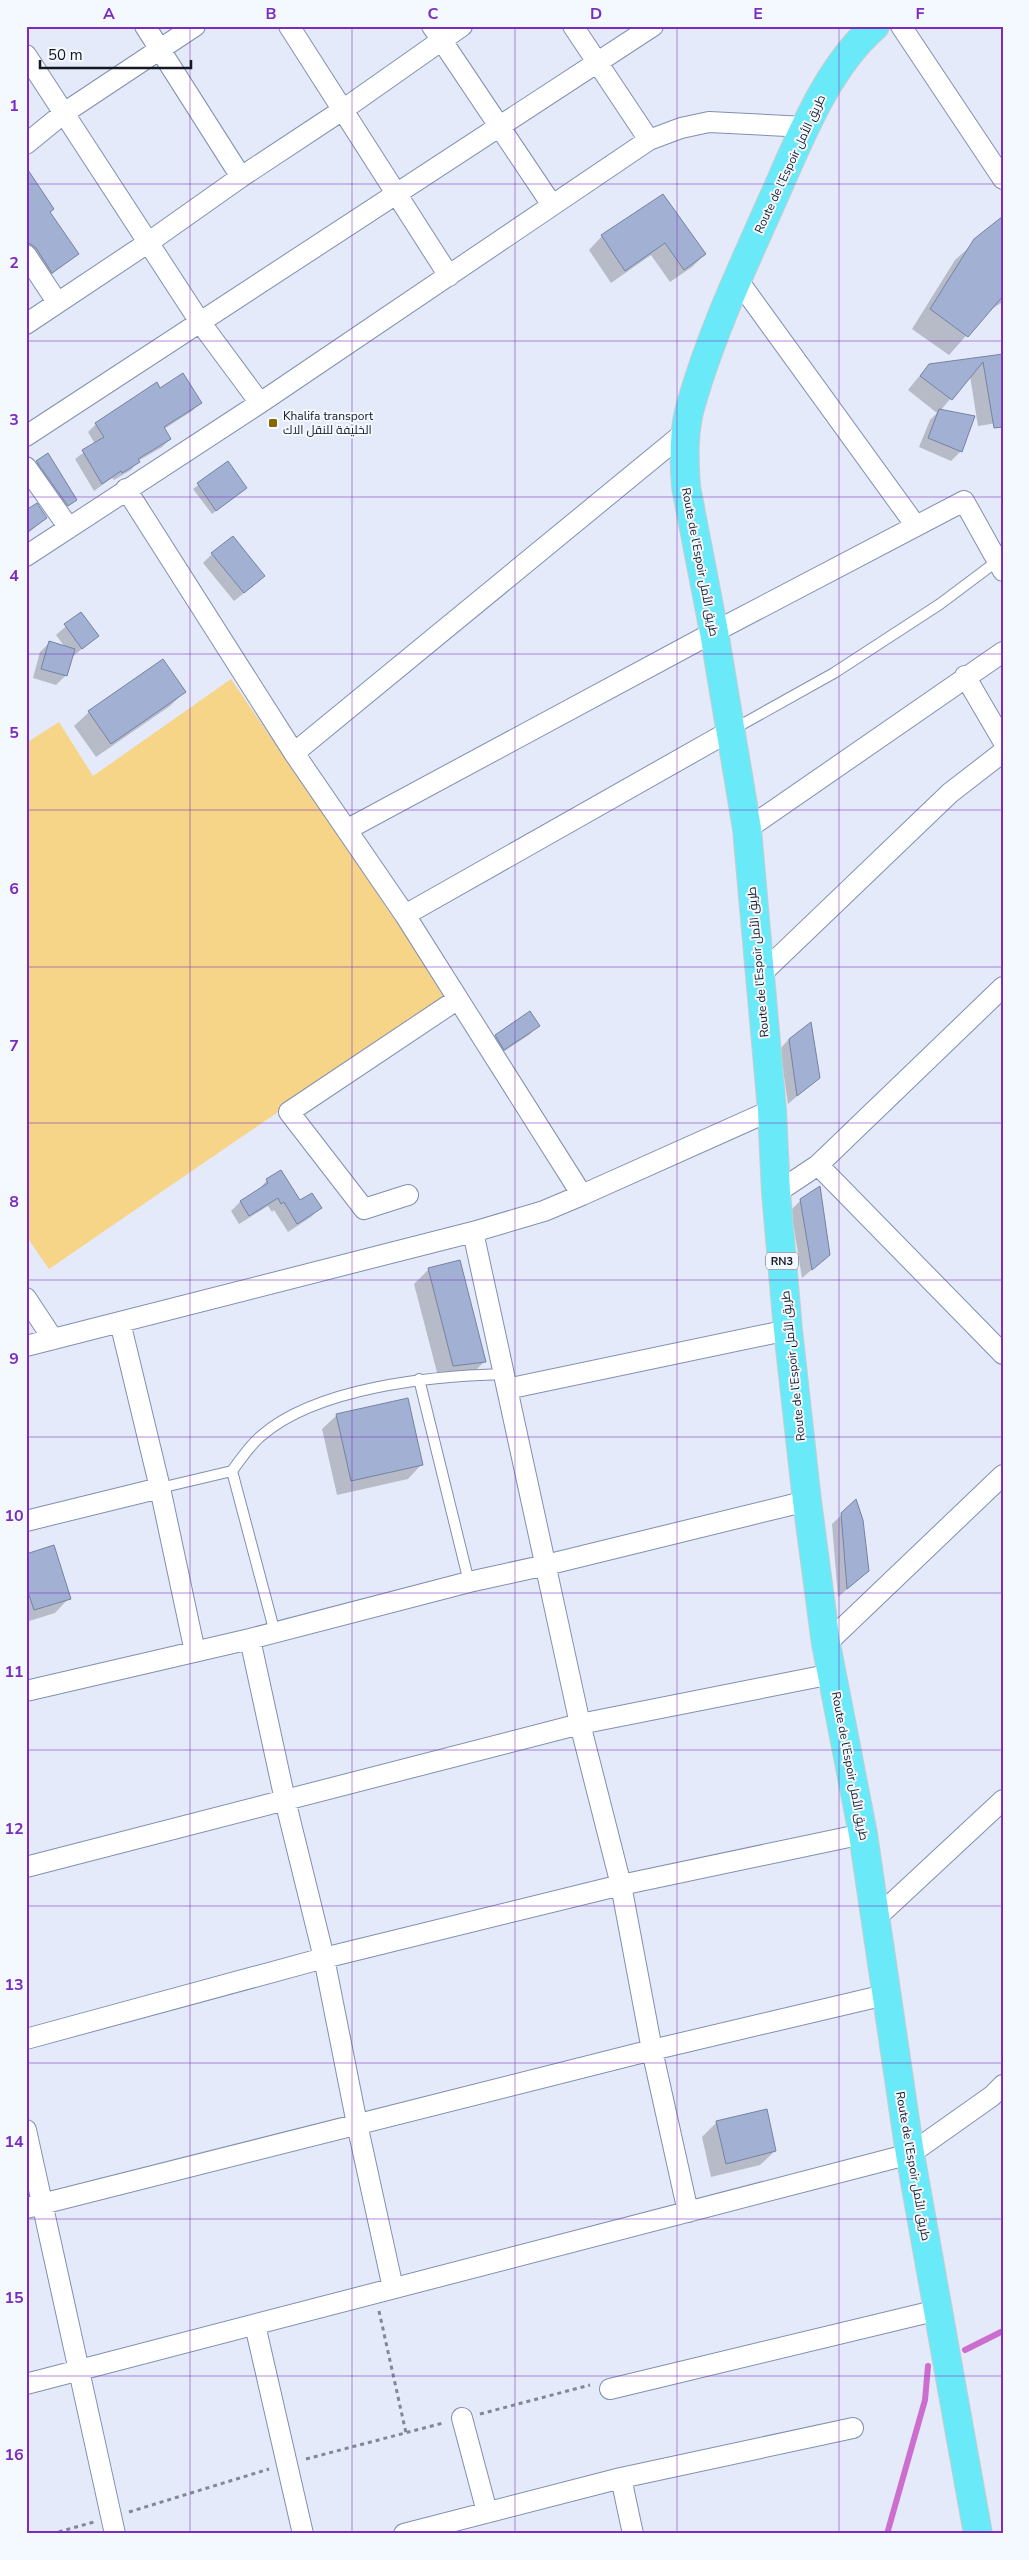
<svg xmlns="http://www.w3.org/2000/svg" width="1029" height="2560" font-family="'Nunito Sans',Cairo,sans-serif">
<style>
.green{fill:#f6d488}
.shadow{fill:#0003}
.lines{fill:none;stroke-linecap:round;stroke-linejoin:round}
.stream{stroke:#cb6ecf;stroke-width:6}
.building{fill:#a2b1d3;stroke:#7483a3}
.service-casing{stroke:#8190b1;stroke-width:12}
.minor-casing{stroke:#8190b1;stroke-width:22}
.trunk-casing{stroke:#cbcccf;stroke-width:30}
.path{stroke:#828795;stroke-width:3;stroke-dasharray:4 4;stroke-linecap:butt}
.service{stroke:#fff;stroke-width:10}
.minor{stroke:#fff;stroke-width:20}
.trunk{stroke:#6aeaf8;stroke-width:28}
.grid{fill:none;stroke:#7b2cbf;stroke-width:1;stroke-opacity:0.55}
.poi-dot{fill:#886602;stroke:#f4f8ff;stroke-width:2}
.labels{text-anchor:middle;stroke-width:4;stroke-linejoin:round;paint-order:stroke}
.shield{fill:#f4f8ff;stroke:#565b66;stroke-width:1}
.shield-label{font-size:11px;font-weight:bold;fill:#131824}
.street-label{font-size:12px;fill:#131824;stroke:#f4f8ff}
.poi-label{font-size:12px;fill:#131824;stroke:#f4f8ff;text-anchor:start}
.neatline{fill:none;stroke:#7b2cbf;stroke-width:2}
.grid-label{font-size:16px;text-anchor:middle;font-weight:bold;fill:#7b2cbf}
</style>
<rect width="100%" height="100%" fill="#e4eaf9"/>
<path class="green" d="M231,679L447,996L49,1269L26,1236V743L59,722L93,776Z"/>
<path class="shadow" d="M26,170L48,212L78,254L43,281L26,256Z
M663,195L705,254L692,267L670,282L651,255L611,283L589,250L602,236Z
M1003,217V302L988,311L949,355L912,329L955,260Z
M1003,355V422L978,426L970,376L940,411L961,451L951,461L919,447L930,420L937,413L908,390L916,380L929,366Z
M160,390L200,403L192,411L164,429L170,439L162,447L138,461L131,470L114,480L112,478L94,491L75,459L95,444L88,432L96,424Z
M37,462L76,499L59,512L29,469Z
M228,463L246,488L212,514L193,489Z
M26,512L46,518L26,535Z
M212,554L254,585L234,601L203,563Z
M81,613L98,636L72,657L66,675L56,685L33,678L40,652L49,643L65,647L56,635Z
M163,661L184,692L170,706L96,757L74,726L89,712Z
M538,1026L529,1035L494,1058L486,1045L496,1036Z
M789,1039L818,1078L788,1104L780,1049Z
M267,1180L300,1202L320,1208L311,1217L288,1232L274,1210L272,1212L268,1206L239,1224L231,1211L240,1202L258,1191Z
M801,1200L829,1255L802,1278L791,1210Z
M429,1269L484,1362L470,1376L439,1380L414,1284Z
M337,1415L422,1464L408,1479L337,1495L322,1429Z
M856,1501L858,1580L838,1597L832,1524Z
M26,1555L69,1598L55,1613L26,1622Z
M717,2122L775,2151L760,2165L711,2177L702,2137Z"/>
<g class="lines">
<path class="stream" d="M965,2350L1003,2331
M887,2534L925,2400L928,2366"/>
</g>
<path class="building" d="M26,167L54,209L50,212L79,254L52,273L36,248L26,241Z
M663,194L706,254L684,270L665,243L625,271L601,235Z
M1003,216V296L968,337L930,309L974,239Z
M1003,354V427L994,428L983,362L952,400L920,376L929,364Z
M183,373L202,403L164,427L171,439L138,459L140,462L122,473L121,471L102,484L82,450L104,437L95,423L157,382L160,388Z
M939,409L975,416L962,452L928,438Z
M48,453L77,500L68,506L36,461Z
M228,461L247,488L216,511L197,483Z
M37,503L47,518L26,533V510Z
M233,536L265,576L244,593L211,553Z
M81,612L99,636L82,649L64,624Z
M49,641L75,649L67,676L41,669Z
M163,659L186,692L111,744L88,711Z
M530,1011L540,1026L504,1050L495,1035Z
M811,1022L820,1078L797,1096L789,1039Z
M281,1170L300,1200L312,1193L322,1208L297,1224L284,1202L281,1204L278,1198L249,1216L240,1201L268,1183L266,1179Z
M820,1186L830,1255L812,1270L800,1199Z
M460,1260L486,1362L453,1366L428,1268Z
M408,1398L423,1465L351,1481L336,1414Z
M856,1499L863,1520L869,1571L847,1589L841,1513Z
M54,1545L71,1599L34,1610L26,1586V1554Z
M767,2109L776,2151L726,2164L716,2121Z"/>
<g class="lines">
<g class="service-casing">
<path id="service" d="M732,730L834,673L940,604L1000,559
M419,1379L469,1582
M232,1471L275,1633
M160,1488L232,1471C241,1459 249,1446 261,1436C317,1387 432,1376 504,1374"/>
</g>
<g class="minor-casing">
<path id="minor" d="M145,26L241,177
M289,26L449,276
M432,26L552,205
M573,26L649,140
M901,26L1003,179
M26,55L200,322L260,403
M26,144L64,113L195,26
M26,255L57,302
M737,279L916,526
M26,324L149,242L241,177L344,109L462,26
M26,436L653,26
M26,467L69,528
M126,489L294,753L405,915L582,1195
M26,556L260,403L649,140L681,128L709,122L806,127
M965,676L1003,741
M294,753L685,432
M348,829L714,632L964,501L1003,571
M747,829L1003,652
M405,915L730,731
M758,977L950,793L1003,752
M818,1165L1003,1354
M776,1193L818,1165L1003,987
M408,1195L364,1209L289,1112L458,999
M473,1232L580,1724L621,1885L652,2050L688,2212
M26,1298L53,1339
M120,1322L160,1488L195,1652
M26,1346L473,1232L544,1211L582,1195L772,1110
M507,1389L788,1330
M26,1521L160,1488
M250,1639L285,1800L324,1958L357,2124L393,2288
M826,1644L1003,1475
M26,1691L250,1639L469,1582L546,1565L807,1501
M26,1867L580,1724L832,1674
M875,1919L1003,1800
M26,2039L324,1958L621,1885L863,1834
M26,2130L115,2534
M26,2208L652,2050L885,1995
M255,2325L303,2534
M26,2384L910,2154L992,2096L1003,2085
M610,2389L938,2310
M462,2418L487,2512
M621,2478L633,2534
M404,2534L621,2478L853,2428"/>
</g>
<g class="trunk-casing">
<path id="trunk" d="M875,26C826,68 798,143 772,201C743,266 712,332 692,401C683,429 684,458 686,487L714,632L747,829L772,1110L776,1193L788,1330L807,1501L826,1644L863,1834L910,2154L978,2534"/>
</g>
<path class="path" d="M379,2311L406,2433
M480,2414L590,2385
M306,2459L443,2423
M129,2512L269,2469
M51,2534L94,2522"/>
<use href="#service" class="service"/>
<use href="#minor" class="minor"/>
<use href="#trunk" class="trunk"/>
</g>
<path class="grid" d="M190,26V2534M352,26V2534M515,26V2534M677,26V2534M839,26V2534M26,184H1003M26,341H1003M26,497H1003M26,654H1003M26,810H1003M26,967H1003M26,1123H1003M26,1280H1003M26,1437H1003M26,1593H1003M26,1750H1003M26,1906H1003M26,2063H1003M26,2219H1003M26,2376H1003"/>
<rect class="poi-dot" x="268" y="418" width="10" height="10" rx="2.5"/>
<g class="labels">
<rect class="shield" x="766" y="1252.5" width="32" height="17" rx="4"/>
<g class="shield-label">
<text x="782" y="1265">RN3</text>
</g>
<g class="street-label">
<text transform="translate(790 164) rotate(-65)" y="4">Route de l’Espoir طريق الأمل</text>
<text transform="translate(700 562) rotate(79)" y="4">Route de l’Espoir طريق الأمل</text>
<text transform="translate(758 962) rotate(-95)" y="4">Route de l’Espoir طريق الأمل</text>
<text transform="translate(793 1366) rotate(-96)" y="4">Route de l’Espoir طريق الأمل</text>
<text transform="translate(850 1766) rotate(79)" y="4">Route de l’Espoir طريق الأمل</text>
<text transform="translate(913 2166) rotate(80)" y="4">Route de l’Espoir طريق الأمل</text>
</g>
<g class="poi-label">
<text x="283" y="420">Khalifa transport<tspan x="283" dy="14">الخليفة للنقل الاك</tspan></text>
</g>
</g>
<rect width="1029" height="2560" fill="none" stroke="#f4f8ff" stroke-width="55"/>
<path d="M40 60v8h151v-8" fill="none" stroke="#131824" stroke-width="2.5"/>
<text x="48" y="60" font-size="15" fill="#131824" stroke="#f4f8ff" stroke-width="4" paint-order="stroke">50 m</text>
<rect x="28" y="28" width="974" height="2504" class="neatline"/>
<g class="grid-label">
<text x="109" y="19">A</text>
<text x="271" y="19">B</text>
<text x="433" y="19">C</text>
<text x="596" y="19">D</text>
<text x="758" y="19">E</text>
<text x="920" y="19">F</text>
<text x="14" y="111">1</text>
<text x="14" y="268">2</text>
<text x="14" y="425">3</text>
<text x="14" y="581">4</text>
<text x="14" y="738">5</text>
<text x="14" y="894">6</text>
<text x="14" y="1051">7</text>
<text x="14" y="1207">8</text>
<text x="14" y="1364">9</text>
<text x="14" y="1521">10</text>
<text x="14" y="1677">11</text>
<text x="14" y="1834">12</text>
<text x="14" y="1990">13</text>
<text x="14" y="2147">14</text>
<text x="14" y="2303">15</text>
<text x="14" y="2460">16</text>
</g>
</svg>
